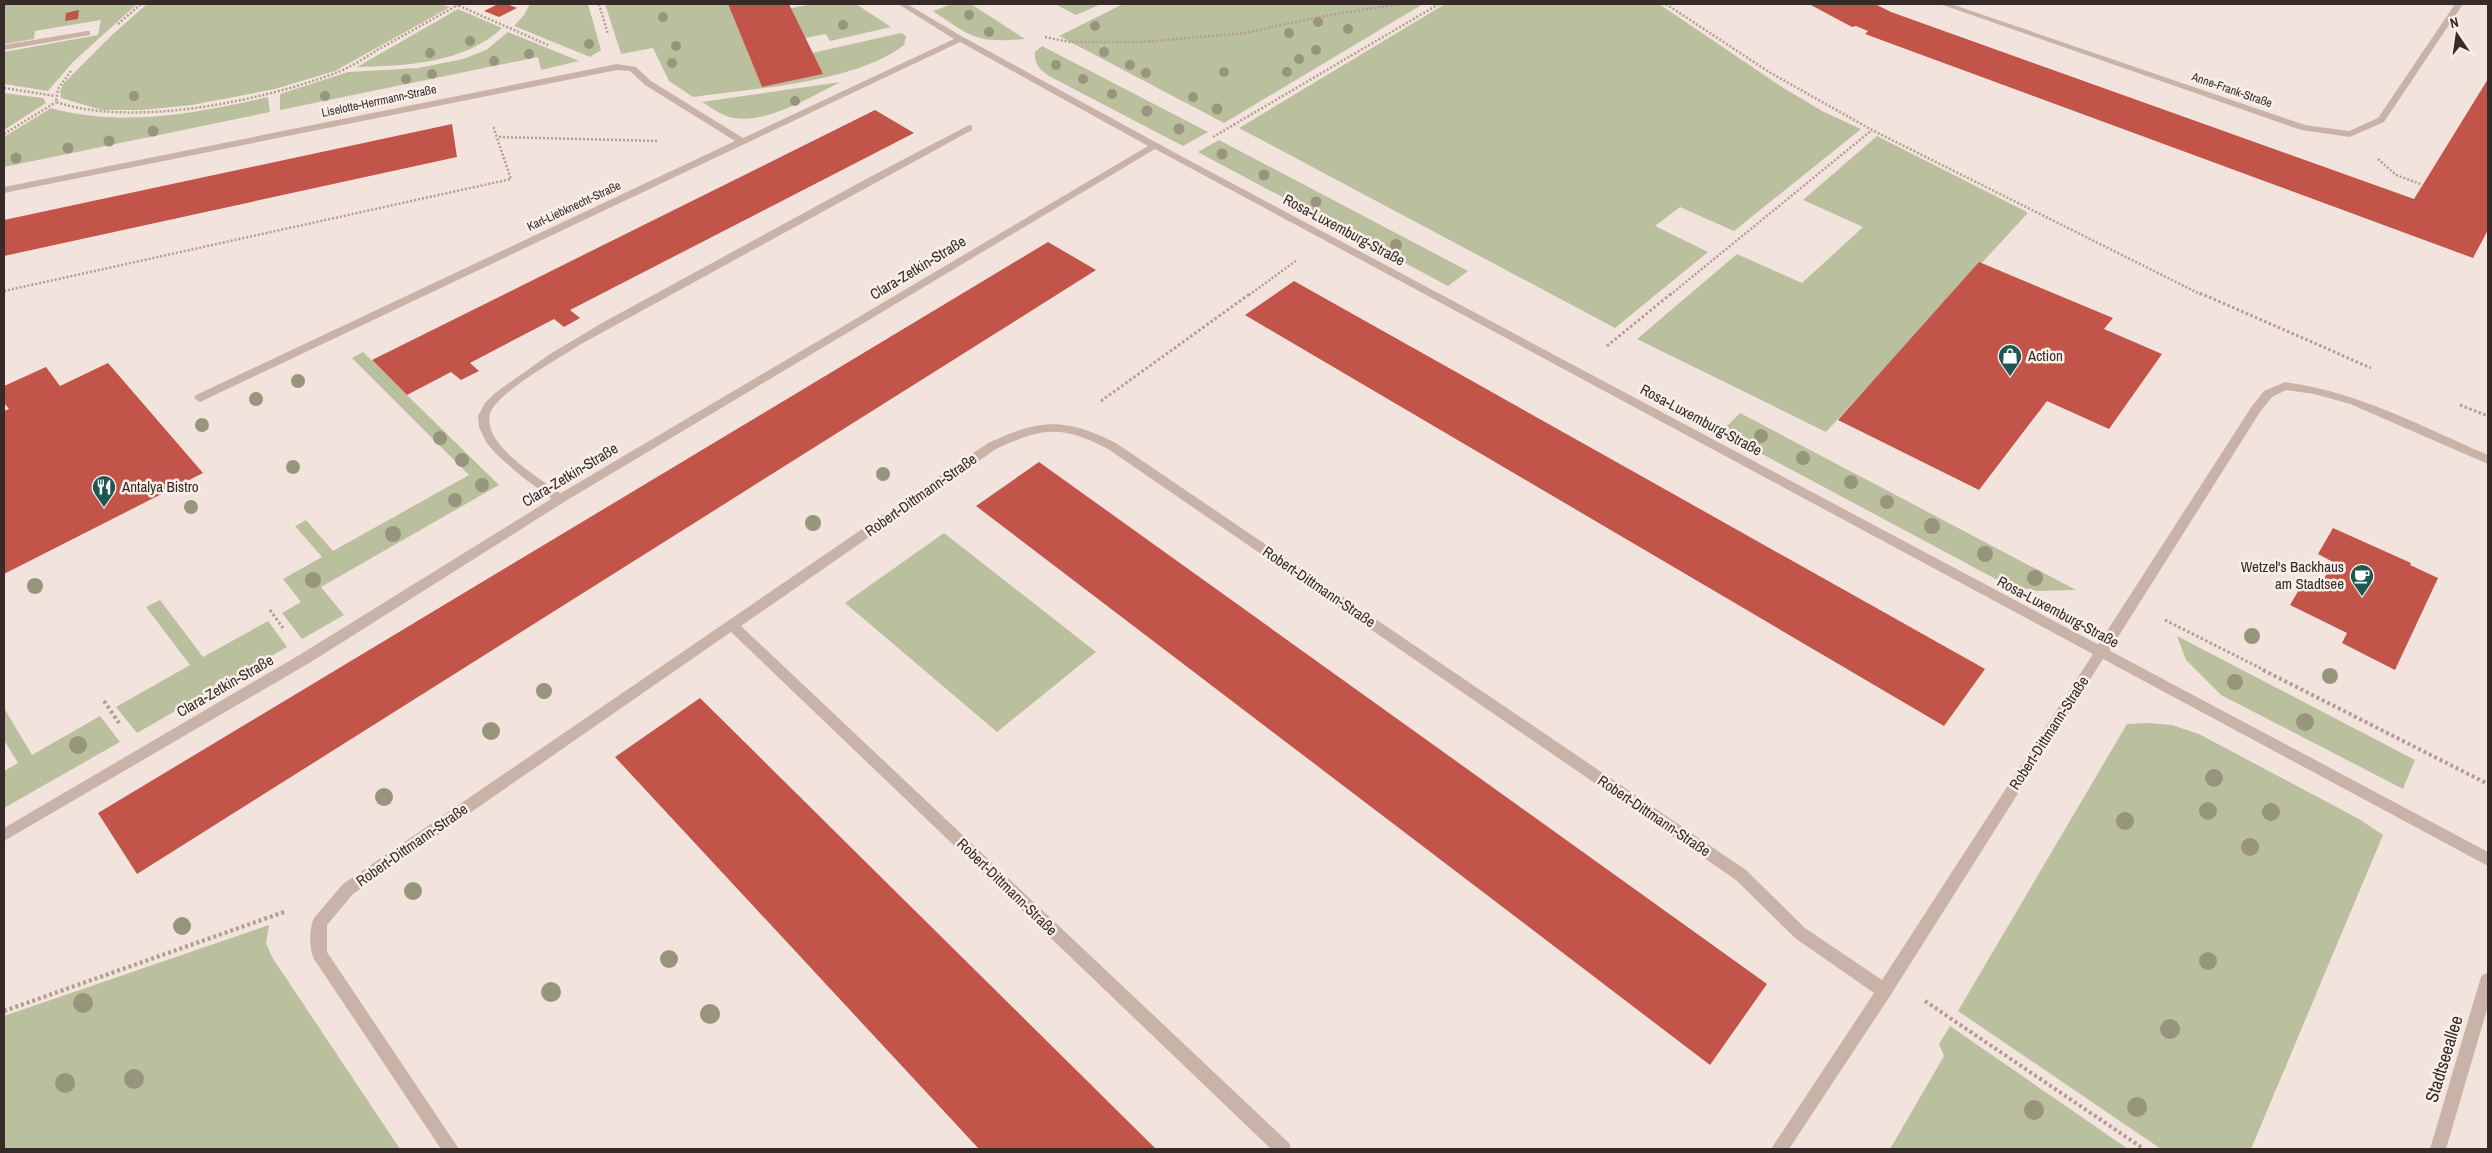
<svg xmlns="http://www.w3.org/2000/svg" width="2492" height="1153" font-family="'Archivo Narrow',sans-serif">
<style>
.green{fill:#bac09d}
.building{fill:#c2544a}
.lines{fill:none;stroke-linecap:round;stroke-linejoin:round}
.path-far2{stroke:#b59c93;stroke-width:2.5;stroke-dasharray:2 2;stroke-linecap:butt}
.path-far1{stroke:#b59c93;stroke-width:3;stroke-dasharray:2.5 2.5;stroke-linecap:butt}
.path{stroke:#b59c93;stroke-width:4;stroke-dasharray:3 3;stroke-linecap:butt}
.service{fill:#c9b3a9;fill-rule:evenodd}
.minor{fill:#c9b3a9;fill-rule:evenodd}
.tree{fill:#97957c}
.labels{text-anchor:middle;stroke-width:5;stroke-linejoin:round;paint-order:stroke}
.far-street-label{font-size:12px;fill:#372b29;stroke:#f9efe9}
.street-label{font-size:15px;fill:#372b29;stroke:#f9efe9}
.poi-label{font-size:15px;fill:#372b29;stroke:#f9efe9;text-anchor:start}
.near-street-label{font-size:18px;fill:#372b29;stroke:#f9efe9}
</style>
<rect width="100%" height="100%" fill="#f2e4dd"/>
<path class="green" d="M4,4H137L73,62L48,91L4,84V52L98,35L101,20L35,31L34,39L4,44Z
M147,4H440L450,7L335,71L275,89L192,105L142,110H102L61,98L60,91L64,83L112,35Z
M530,4H588L601,50L590,57L514,26L524,15Z
M605,4H728L762,87L822,74L812,53L901,33L906,36L904,45C855,83 755,88 693,97L669,81L653,48L621,54Z
M814,4H856L891,27L830,41L826,34L805,38L791,8Z
M952,4H971L1025,39C976,43 973,38 933,11Z
M1055,4H1101L1076,15Z
M1123,4H1423L1224,123L1059,36Z
M1445,4H1659L1782,87L1822,111L1861,129L1734,231L1680,207L1655,226L1708,252L1615,328L1239,128Z
M458,9L502,28C465,63 406,66 357,67Z
M508,32L579,61L541,70L538,57L280,110V94L348,72L418,68L463,59L486,50Z
M1042,46L1208,132L1183,146L1049,76C1040,70 1034,64 1035,52Z
M841,82C809,97 770,123 734,118C722,116 712,108 702,102Z
M4,93L43,98L46,103L4,130Z
M268,97L270,112L4,167V137L51,108C121,128 199,113 268,97Z
M1877,136L2027,212V214L1826,432L1637,339L1737,254L1802,283L1863,227L1803,200Z
M1219,140L1468,271L1448,286L1198,152Z
M363,352L499,485L321,587L344,615L302,639L282,613L301,602L283,579L322,557L295,526L306,520L333,551L469,475L352,358Z
M1740,413L2076,590L2037,591L2005,584L1721,432Z
M944,533L1096,652L997,732L845,603Z
M160,600L203,657L268,621L287,647L137,733L116,707L190,665L146,607Z
M2177,636L2415,760L2403,789L2221,695L2186,660Z
M4,708L32,755L100,716L120,742L4,808V771L18,763L4,740Z
M2148,723L2172,725L2199,734L2359,819L2383,835L2251,1149H2161L1958,1011L2127,724Z
M269,925L266,943L272,957L400,1149H4V1016Z
M1950,1026L2128,1149H1890L1944,1056L1939,1044Z"/>
<path class="building" d="M498,4H507L517,8L499,17L484,11Z
M728,4H789L823,74L762,87Z
M1809,4H1875L1891,12L2414,199L2488,79V230L2473,258L1865,34L1868,31L1856,26L1852,27Z
M79,10L78,19L65,21L66,13Z
M875,110L914,133L570,310L580,318L564,327L554,319L470,363L479,371L461,380L451,372L407,395L372,360Z
M452,124L457,157L4,256V220Z
M1048,242L1096,270L137,874L98,813Z
M1979,262L2113,318L2104,329L2162,354L2109,429L2047,401L1979,490L1838,420Z
M1294,281L1595,450L1985,669L1944,726L1245,315Z
M108,363L203,473L4,574V411L9,409L4,403V386L46,367L60,386Z
M1039,462L1767,984L1710,1065L976,506Z
M2333,528L2411,563L2410,565L2438,578L2395,670L2342,643L2347,633L2290,605L2304,581L2319,588L2333,562L2318,554Z
M700,698L894,890L1156,1149H979L615,757Z"/>
<g class="lines">
<path class="path-far2" d="M455,4L548,45
M599,4L608,34
M1666,4L1769,72L1872,130L2202,295
M118,24L141,4
M1045,37L1069,42H1143L1244,33L1329,15L1401,4
M71,71L58,89L56,102C132,128 263,101 338,72C351,67 365,58 377,50C405,35 432,19 460,4
M4,88L55,96
M4,134L56,102
M499,137L658,141
M1213,137L1439,4
M2378,159L2396,175L2423,185
M4,291L511,179L493,126
M1249,295L1297,260
M1670,295L1872,130"/>
<path class="path-far1" d="M2200,293L2371,368
M1607,346L1672,293
M1101,401L1251,293
M2460,405L2488,416
M270,610L283,628
M2165,620L2266,671"/>
<path class="path" d="M2263,670L2488,784
M104,701L119,723
M1925,1001L2144,1149
M4,1011L284,912"/>
<path class="service" d="M87,31H90V35L4,50V45Z
M969,125L972,126V130L583,343C561,357 503,389 491,411C489,415 489,421 490,426C495,452 544,481 564,496L566,499L564,502H556L521,476L496,454L486,442L479,427L478,416L485,403L495,393L550,354L602,323L868,178Z
M2285,382C2359,392 2421,426 2488,455V464L2350,404L2314,394L2286,390L2272,397L2260,412L2106,656H2096L2094,652L2096,648L2252,406L2264,391Z"/>
<path class="minor" d="M898,4H907L963,37L1181,156L2488,852V866L2103,659L1890,996L1789,1149H1771L1874,993L1795,938L1736,880L1108,449C1062,425 1043,427 996,449L741,626L1289,1143L1291,1149H1271L731,632L353,894L327,925V952L459,1149H441L314,959C309,949 309,928 314,918L343,884L988,443C1040,419 1064,417 1116,443L1746,870L1805,928L1882,980L2093,654L1155,149L564,502L311,662L4,841V828L301,654L556,496L1148,146L960,42L200,402L194,398L196,395L735,141L645,85L630,71L617,70L4,193V187L617,64L636,67L651,81L743,138L954,39Z
M1940,4H1951L2305,125L2349,131L2378,118L2455,4H2463L2384,122L2350,137L2301,130Z
M2488,973V1006L2446,1149H2430L2480,980L2482,975Z"/>
</g>
<g class="tree">
<circle cx="969" cy="15" r="5"/>
<circle cx="663" cy="17" r="5"/>
<circle cx="1318" cy="22" r="5"/>
<circle cx="843" cy="25" r="5"/>
<circle cx="1095" cy="26" r="5"/>
<circle cx="1348" cy="29" r="5"/>
<circle cx="989" cy="32" r="5"/>
<circle cx="1289" cy="33" r="5"/>
<circle cx="470" cy="41" r="5"/>
<circle cx="589" cy="44" r="5"/>
<circle cx="676" cy="46" r="5"/>
<circle cx="1316" cy="50" r="5"/>
<circle cx="1104" cy="52" r="5"/>
<circle cx="430" cy="53" r="5"/>
<circle cx="529" cy="54" r="5"/>
<circle cx="1299" cy="59" r="5"/>
<circle cx="494" cy="61" r="5"/>
<circle cx="672" cy="63" r="5"/>
<circle cx="1056" cy="65" r="5"/>
<circle cx="1130" cy="65" r="5"/>
<circle cx="1224" cy="72" r="5"/>
<circle cx="1287" cy="72" r="5"/>
<circle cx="1146" cy="73" r="5"/>
<circle cx="432" cy="74" r="5"/>
<circle cx="406" cy="79" r="5"/>
<circle cx="1083" cy="79" r="5"/>
<circle cx="1112" cy="94" r="5"/>
<circle cx="134" cy="96" r="5"/>
<circle cx="325" cy="96" r="5"/>
<circle cx="1193" cy="97" r="5"/>
<circle cx="795" cy="101" r="5"/>
<circle cx="1217" cy="109" r="5.5"/>
<circle cx="1147" cy="111" r="5.5"/>
<circle cx="1179" cy="129" r="5.5"/>
<circle cx="153" cy="131" r="5.5"/>
<circle cx="109" cy="141" r="5.5"/>
<circle cx="68" cy="148" r="5.5"/>
<circle cx="1222" cy="154" r="5.5"/>
<circle cx="16" cy="158" r="5.5"/>
<circle cx="1264" cy="175" r="5.5"/>
<circle cx="1316" cy="202" r="5.5"/>
<circle cx="1396" cy="245" r="6"/>
<circle cx="298" cy="381" r="7"/>
<circle cx="256" cy="399" r="7"/>
<circle cx="202" cy="425" r="7"/>
<circle cx="1761" cy="436" r="7"/>
<circle cx="440" cy="438" r="7"/>
<circle cx="1803" cy="458" r="7"/>
<circle cx="462" cy="460" r="7"/>
<circle cx="293" cy="467" r="7"/>
<circle cx="883" cy="474" r="7"/>
<circle cx="1851" cy="482" r="7"/>
<circle cx="482" cy="485" r="7"/>
<circle cx="455" cy="500" r="7"/>
<circle cx="1887" cy="502" r="7"/>
<circle cx="191" cy="507" r="7"/>
<circle cx="813" cy="523" r="8"/>
<circle cx="1932" cy="526" r="8"/>
<circle cx="393" cy="534" r="8"/>
<circle cx="1985" cy="554" r="8"/>
<circle cx="2035" cy="578" r="8"/>
<circle cx="313" cy="580" r="8"/>
<circle cx="35" cy="586" r="8"/>
<circle cx="2252" cy="636" r="8"/>
<circle cx="2330" cy="676" r="8"/>
<circle cx="2235" cy="682" r="8"/>
<circle cx="544" cy="691" r="8"/>
<circle cx="2305" cy="722" r="9"/>
<circle cx="491" cy="731" r="9"/>
<circle cx="78" cy="745" r="9"/>
<circle cx="2214" cy="778" r="9"/>
<circle cx="384" cy="797" r="9"/>
<circle cx="2208" cy="811" r="9"/>
<circle cx="2271" cy="812" r="9"/>
<circle cx="2125" cy="821" r="9"/>
<circle cx="2250" cy="847" r="9"/>
<circle cx="413" cy="891" r="9"/>
<circle cx="182" cy="926" r="9"/>
<circle cx="669" cy="959" r="9"/>
<circle cx="2208" cy="961" r="9"/>
<circle cx="551" cy="992" r="10"/>
<circle cx="83" cy="1003" r="10"/>
<circle cx="710" cy="1014" r="10"/>
<circle cx="2170" cy="1029" r="10"/>
<circle cx="134" cy="1079" r="10"/>
<circle cx="65" cy="1083" r="10"/>
<circle cx="2137" cy="1107" r="10"/>
<circle cx="2034" cy="1110" r="10"/>
</g>
<defs>
<g id="shop-pin" transform="scale(1.25)"><path d="M0 17L-7.5 6A9.5 9.5 0 1 1 7.5 6Z" fill="#1f5752" stroke="#f9efe9"/><path d="M-5-2.5h2.3a2.7 3.5 0 0 1 5.4 0H5L5.5 6h-11ZM-1.5-2.5h3a1.5 2.3 0 0 0-3 0Z" fill="#fff"/></g>
<g id="restaurant-pin" transform="scale(1.25)"><path d="M0 17L-7.5 6A9.5 9.5 0 1 1 7.5 6Z" fill="#1f5752" stroke="#f9efe9"/><path d="M-5-6h1v4h1v-4h1v4h1v-4h1v5L-1.5 .5V6h-2V.5L-5-1ZM5-6V6H3V1.5H1.5Q1.5-4 5-6Z" fill="#fff"/></g>
<g id="cafe-pin" transform="scale(1.25)"><path d="M0 17L-7.5 6A9.5 9.5 0 1 1 7.5 6Z" fill="#1f5752" stroke="#f9efe9"/><path d="M-5.5-4.5H6V0H3Q3 3.5 0 3.5H-2.5Q-5.5 3.5-5.5 0ZM3-3.2v2h1.7v-2ZM-6 4.5H4V6H-6Z" fill="#fff"/></g>
</defs>
<g fill-rule="evenodd">
<use href="#shop-pin" x="2010" y="356"/>
<use href="#restaurant-pin" x="104" y="487"/>
<use href="#cafe-pin" x="2362" y="576"/>
</g>
<g class="labels">
<g class="far-street-label">
<text transform="translate(2232 90) rotate(19)" y="4">Anne-Frank-Straße</text>
<text transform="translate(379 101) rotate(-12)" y="4">Liselotte-Herrmann-Straße</text>
<text transform="translate(574 206) rotate(-25)" y="4">Karl-Liebknecht-Straße</text>
</g>
<g class="street-label">
<text transform="translate(1344 230) rotate(28)" y="5">Rosa-Luxemburg-Straße</text>
<text transform="translate(918 268) rotate(-31)" y="5">Clara-Zetkin-Straße</text>
<text transform="translate(1701 420) rotate(28)" y="5">Rosa-Luxemburg-Straße</text>
<text transform="translate(570 475) rotate(-31)" y="5">Clara-Zetkin-Straße</text>
<text transform="translate(921 495) rotate(-35)" y="5">Robert-Dittmann-Straße</text>
<text transform="translate(1319 587) rotate(34)" y="5">Robert-Dittmann-Straße</text>
<text transform="translate(2058 612) rotate(28)" y="5">Rosa-Luxemburg-Straße</text>
<text transform="translate(225 686) rotate(-30)" y="5">Clara-Zetkin-Straße</text>
<text transform="translate(2049 733) rotate(-57)" y="5">Robert-Dittmann-Straße</text>
<text transform="translate(1654 816) rotate(34)" y="5">Robert-Dittmann-Straße</text>
<text transform="translate(412 845) rotate(-35)" y="5">Robert-Dittmann-Straße</text>
<text transform="translate(1007 887) rotate(44)" y="5">Robert-Dittmann-Straße</text>
</g>
<g class="poi-label">
<text x="2028" y="361">Action</text>
<text x="122" y="492">Antalya Bistro</text>
<text x="2344" y="572" text-anchor="end">Wetzel's Backhaus<tspan x="2344" dy="17">am Stadtsee</tspan></text>
</g>
<g class="near-street-label">
<text transform="translate(2444 1059) rotate(-73)" y="6">Stadtseeallee</text>
</g>
</g>
<rect width="2492" height="1153" fill="none" stroke="#372b29" stroke-width="10"/>
<g transform="translate(2457 35) rotate(347)" stroke="#f9efe9" stroke-width="4" paint-order="stroke">
<path d="M0-4L9 19L0 12L-9 19Z" fill="#372b29"/>
<text y="-8" font-size="14" font-weight="bold" text-anchor="middle" fill="#372b29">N</text>
</g>
</svg>
